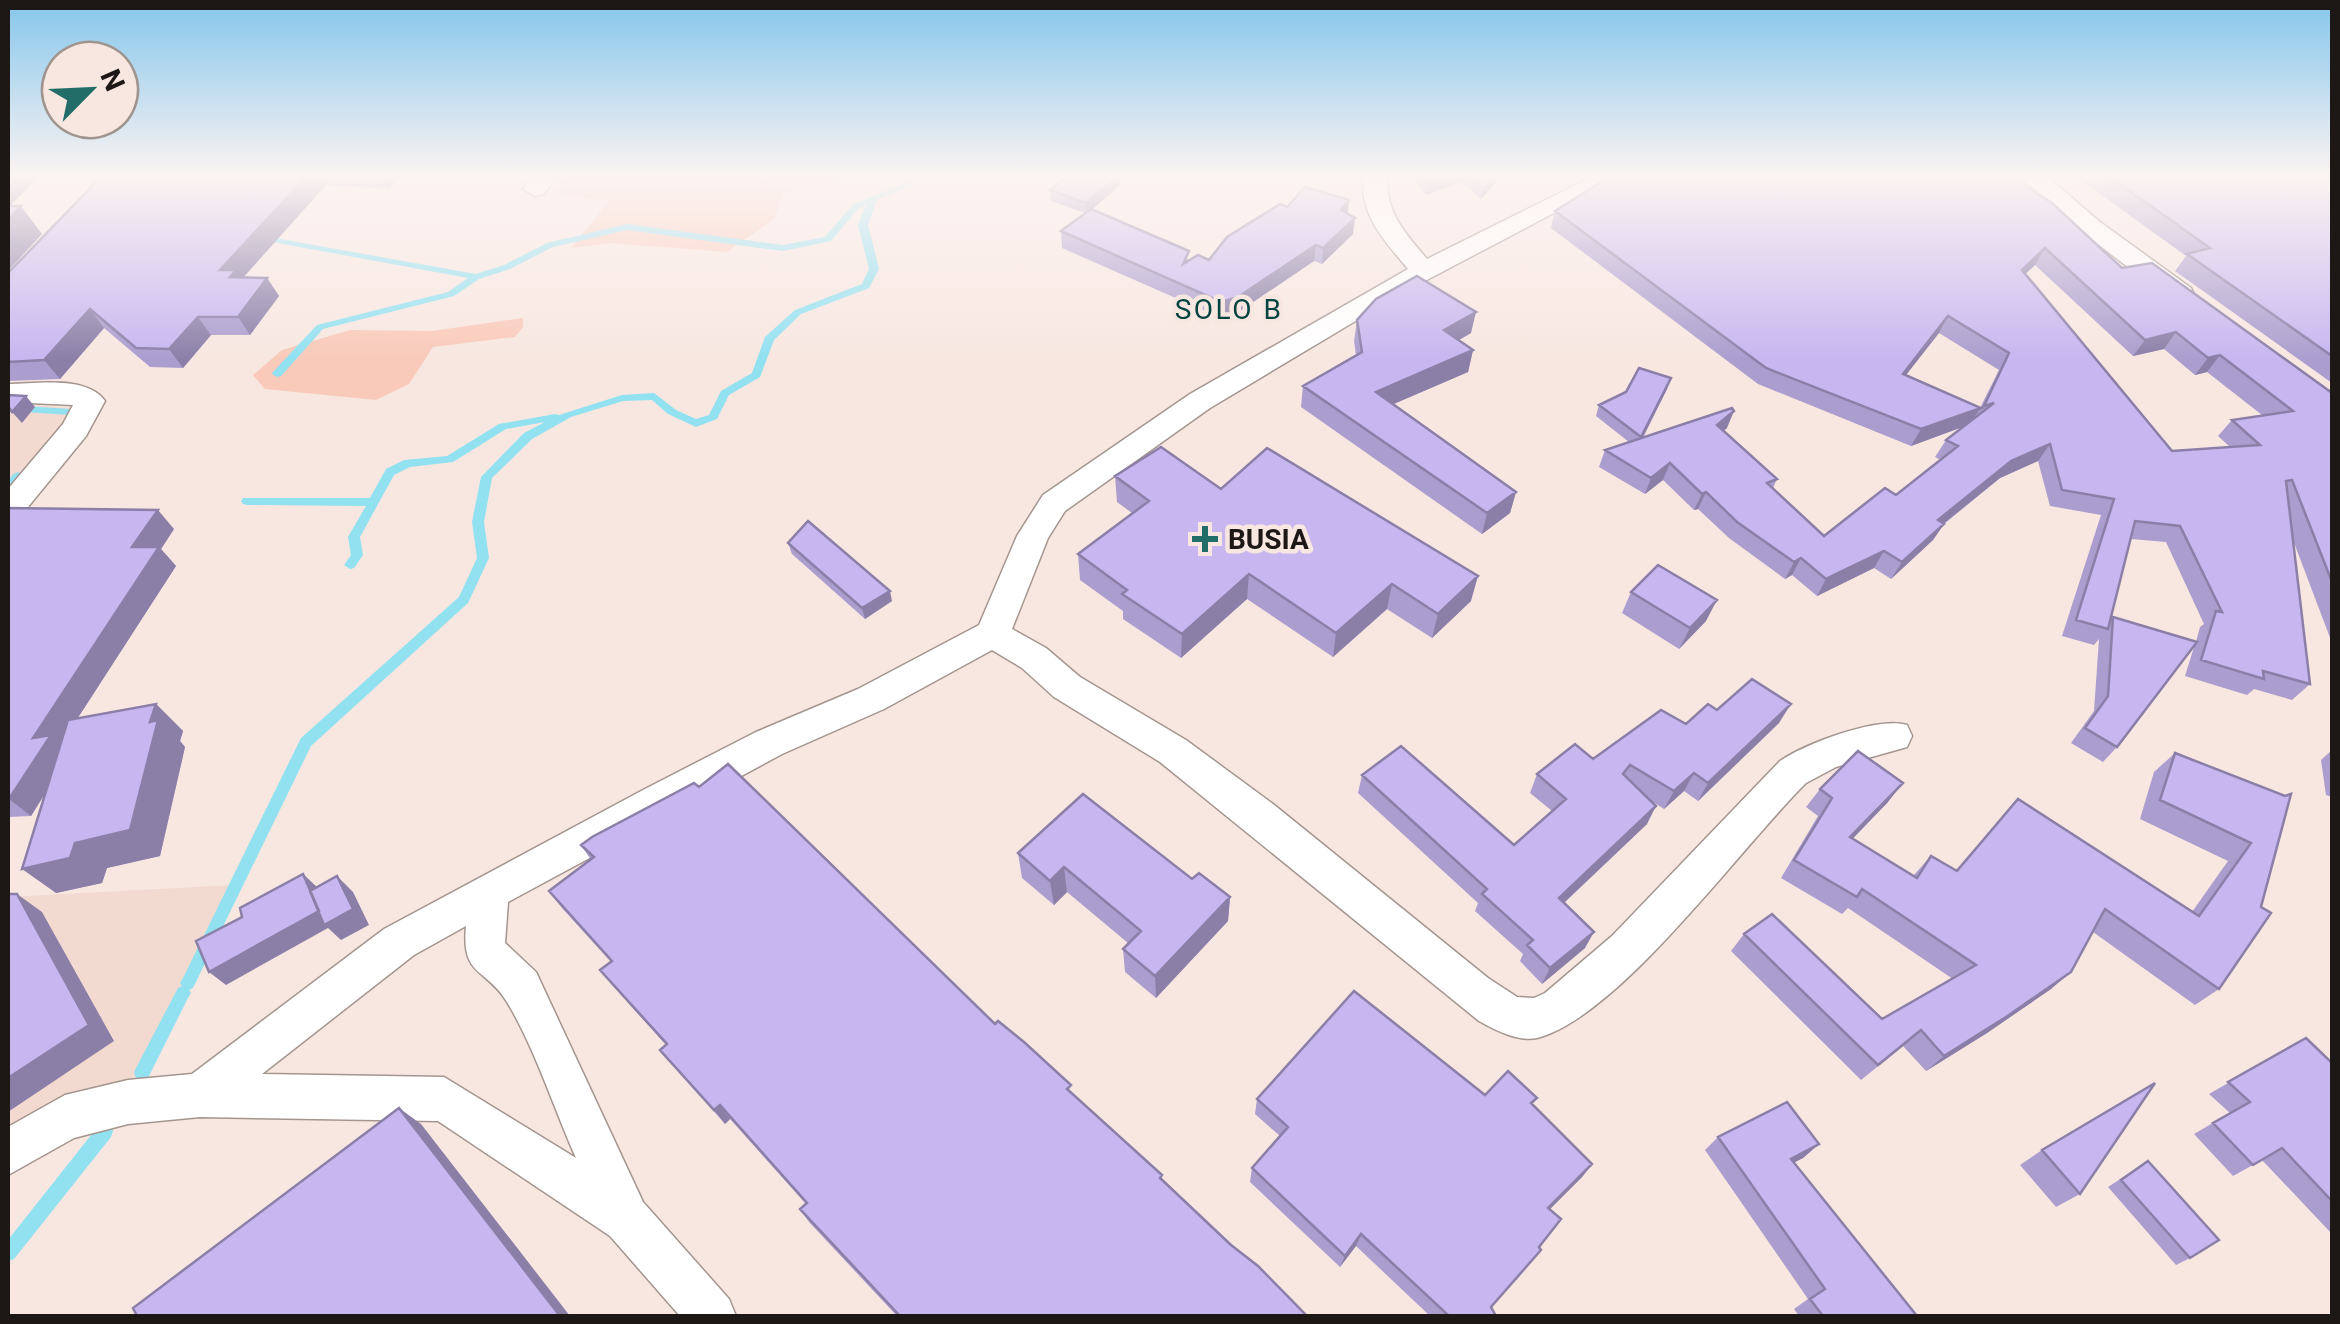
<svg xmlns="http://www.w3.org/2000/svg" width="2340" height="1324" font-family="Roboto,sans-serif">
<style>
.built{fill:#f3dad1}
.green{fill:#f9caba}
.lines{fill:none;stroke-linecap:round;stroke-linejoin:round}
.stream{fill:#91e1f1;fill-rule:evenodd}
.street-casing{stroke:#a4958f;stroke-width:3}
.street{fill:#fff;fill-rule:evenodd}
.wall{fill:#ab9dce;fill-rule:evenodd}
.shaded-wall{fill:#8b7fa8}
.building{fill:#c7b6f0;stroke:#8b7fa8;stroke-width:2.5;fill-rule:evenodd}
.poi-dot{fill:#236d68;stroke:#f8e7e1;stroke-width:4}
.labels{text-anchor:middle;stroke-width:9;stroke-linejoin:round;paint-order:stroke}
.far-quarter-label{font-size:28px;letter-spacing:2.5px;fill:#024440;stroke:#f8e7e1}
.poi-label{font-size:28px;font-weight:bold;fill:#1d1715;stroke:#f8e7e1;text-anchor:start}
</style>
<rect width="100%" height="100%" fill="#f8e7e1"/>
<path class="built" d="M8,404L76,408L8,489Z
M233,885L137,1081L74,1102L8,1136V897Z"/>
<path class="green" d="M569,175H842L835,184L783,193L774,219L727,252L610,243L571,248L609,201L551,193Z
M523,318V327L515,337L433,347L409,384L376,400L265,389L253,375L282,350L350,330L432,331Z"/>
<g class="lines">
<path class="stream" d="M913,175H922L909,187L877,200L868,225L879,269L869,288L801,314L774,340L760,377L729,395L717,419L696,427L668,414L652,400L623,401L571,417L532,439L492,478L484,522L489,558L468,603L311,746L193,988L189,990L191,993L188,998L148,1078L142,1081L136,1078L134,1073L136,1068L178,988L182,986L180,983L183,978L301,738L459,597L477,558L472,522L481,477L524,433L545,422L506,429L453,462L410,467L394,475L360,537L363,555L354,568L350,569L344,565L351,555L348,537L366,506L247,505L243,504L241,501L243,498H370L386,469L404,460L447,456L499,424L555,414L559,415L622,395L654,393L676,410L696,419L709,415L721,391L752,373L765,337L795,310L862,284L869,269L858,225L866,205L858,209L831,241L783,251L627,230L553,247L510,269L479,279L454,296L323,329L281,376L277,377L272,374L273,372L317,325L448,292L468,278L261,240L256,237L258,235L476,274L504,265L547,243L627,224L783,245L825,237L852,205L903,183Z
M8,405L71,409L76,412L71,415L8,411Z
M18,472L24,476L12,492L8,493C8,484 8,475 18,472Z
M105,1123L111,1125L113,1131L111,1137L14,1259L8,1261V1240L99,1125Z"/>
<g class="street-casing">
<path id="street" d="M533,175H557L544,194L535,196L523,189Z
M1364,175H1388C1384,211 1405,233 1427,259L1596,175H1626L1404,292L1210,408L1065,511L1048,538L1012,629L1046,648L1080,677L1186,740L1273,804L1488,978L1517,997L1534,998L1545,993L1612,936L1780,761C1805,744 1878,716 1907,725L1912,736L1907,747L1836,767L1806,783C1741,847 1619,1017 1537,1038C1518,1042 1495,1030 1479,1021L1160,762L1054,697L1022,668L992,650L884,709L782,754L508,902L505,943L536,972L643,1202L729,1299L736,1316H680L610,1236L438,1121L200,1117L128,1124L74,1138L8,1175V1127L65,1095L128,1080L192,1074L384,929L643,790L756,732L858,689L979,625L1017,536L1043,495L1190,394L1408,269C1385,241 1358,214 1364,175ZM466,926C461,978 486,967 507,1002C535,1048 554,1109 576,1158L444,1077L262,1074L414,955Z
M2019,175H2045L2100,222L2191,288L2194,294L2191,300H2171L2082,232Z
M8,384C36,384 87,375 105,401L86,436L19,518L8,521V489L63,424L73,405L8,402Z"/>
</g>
<use href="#street" class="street"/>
</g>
<path class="wall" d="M103,175H401L389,189L326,185L243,278H267L279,296L250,335H211L183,368L150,367L104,328L60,379L8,381V273Z
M483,175H520L517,179Z
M1120,175V185L1092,209L1189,260H1209L1287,207L1349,200L1348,214L1353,234L1322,264L1314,261L1237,313L1221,318L1062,248L1061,231L1085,213L1051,201L1050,190Z
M1410,175H1502L1481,199L1461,182L1426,195Z
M2009,175L2122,268L2332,393V643L2293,540L2310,684L2292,700L2254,689L2247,695L2185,676L2194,647L2117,747L2103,762L2071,743L2094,711L2099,639L2094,645L2062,636L2101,515L2050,506L2038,461L2000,478L1944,524L1933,540L1891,579L1874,568L1817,596L1792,575L1785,579L1729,538L1698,509L1694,510L1663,480L1645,494L1599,467L1605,450L1629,442L1596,416L1599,405L1667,389L1643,438L1727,428L1723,431L1777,479L1773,488L1824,536L1896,495L1941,460L1935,457L1946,440L1963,427L1911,446L1758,384L1551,228L1555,211ZM2035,265L2133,356L2164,349L2195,375L2207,372L2262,415L2232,420L2218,436L2230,447L2172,451L2025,274ZM1939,333L1999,370L1976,416L1974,419L1906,375ZM2131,539L2166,542L2204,624L2200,627L2196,642L2113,617L2110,620Z
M2074,175H2332V383L2175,271L2186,256Z
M1357,320L1471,333L1459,340L1473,350L1468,372L1393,404L1516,492L1510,513L1482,534L1301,407L1303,386L1356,355L1354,341Z
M1115,476L1221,489L1471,601L1432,638L1387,609L1333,657L1247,599L1181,658L1123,619V611L1080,580L1078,554L1132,513L1117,502Z
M8,508L174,529L161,549L176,566L77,719L156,704L183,731L180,741L185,747L160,856L107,868L102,883L56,893L46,792L31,816L8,817Z
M788,543L892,601L865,619L792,554Z
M1631,592L1706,621L1679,649L1622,613Z
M1717,710L1779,723L1698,801L1684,791L1664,809L1653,802L1647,824L1564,903L1585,948L1542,984L1520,961L1523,954L1475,911L1478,903L1358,793L1362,775L1514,845L1552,811L1530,793L1537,774L1593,759L1686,724Z
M2332,750V797L2326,795L2321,760Z
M2175,753L2285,796L2219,989L2195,1005L2093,932L2051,989L1987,1033L1926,1071L1903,1046L1861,1080L1731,951L1744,934L1882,1019L1953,979L1848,908L1842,914L1781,878L1818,816L1806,807L1820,789L1888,802L1852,839L1913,876L1931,856L1955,871L2018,799L2192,912L2228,861L2140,819L2154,772Z
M581,845L995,1024L1072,1093L1307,1316H897L809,1222L800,1209L806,1204L730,1119L725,1124L672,1064L660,1050L666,1045L613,986L600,970L611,962L562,908L549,891L591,860Z
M1018,853L1192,879L1230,897L1228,921L1156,998L1125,972L1123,949L1128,943L1067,892L1054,905L1022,878Z
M2306,1038L2332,1063V1234L2262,1160L2233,1176L2194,1134L2230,1113L2209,1094Z
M1485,1095L1537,1098L1533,1104L1592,1164L1582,1177L1550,1209L1492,1307L1496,1316H1430L1356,1246L1340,1267L1250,1182L1252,1168L1280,1136L1255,1114L1257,1099Z
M1718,1137L1819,1144L1803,1158L1794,1162L1917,1316H1799L1794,1309L1808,1299L1705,1150Z
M2042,1150L2080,1194L2056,1207L2020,1165Z
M2148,1161L2190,1258L2176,1265L2108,1187Z"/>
<path class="shaded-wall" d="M8,175H41L8,208Z
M308,175H320L326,185L236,285L220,270Z
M382,175H401L389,189Z
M1120,175V185L1087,214L1086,203Z
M1454,175H1463L1461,182L1426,195L1428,184Z
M1495,175H1502L1481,199L1483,188Z
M1349,200L1347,216L1341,210Z
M21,206L42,234L8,271V220Z
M1355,218L1353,234L1322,264L1323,248Z
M1316,245L1314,261L1237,313L1221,318V302Z
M2045,248L2035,265L2012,286L2022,270Z
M267,278L279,296L250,335L238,317Z
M90,309L104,328L60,379L44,360Z
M1476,312L1471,333L1440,351L1444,330Z
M1948,316L1939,333L1894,390L1903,374Z
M198,317L211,335L183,368L169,349Z
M2176,332L2164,349L2133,356L2145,340Z
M1473,350L1468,372L1373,413L1376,392Z
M2220,355L2207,372L2195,375L2208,358Z
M1671,378L1667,389L1637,448L1641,437Z
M26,396L35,407L22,423L12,412Z
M1981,408L1970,424L1911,446L1921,429Z
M1734,411L1727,428L1710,442L1717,425Z
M2050,444L2038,461L2000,478L1927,537L1938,520L2011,461Z
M1670,463L1663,480L1645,494L1651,478Z
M1516,492L1510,513L1482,534L1487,513Z
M1706,492L1698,509L1694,510L1702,494Z
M158,510L174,529L161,549L176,566L61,744L71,752L31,816L9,799L33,738L132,547Z
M1944,524L1933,540L1891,579L1902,562Z
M1884,551L1874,568L1817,596L1826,579Z
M1801,558L1792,575L1785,579L1794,562Z
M1249,574L1247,599L1181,658L1182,634Z
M1478,576L1471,601L1432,638L1438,614Z
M1392,584L1387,609L1333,657L1336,633Z
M890,591L892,601L865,619L862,608Z
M1717,600L1706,621L1679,649L1690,628Z
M156,704L183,731L180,741L185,747L160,856L107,868L102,883L56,893L22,869L75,843L150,722Z
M1791,704L1779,723L1698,801L1708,783Z
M1694,773L1684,791L1664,809L1674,791Z
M1903,783L1888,802L1836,856L1850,837Z
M1656,806L1647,824L1551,915L1559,898Z
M1064,867L1067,892L1054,905L1050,881Z
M303,874L318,888L337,876L353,892L369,925L341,940L328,928L226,985L209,972Z
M17,894L42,912L114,1041L8,1112V1078Z
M1230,897L1228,921L1156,998L1155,976Z
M1594,932L1585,948L1542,984L1550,968Z
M2071,972L2051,989L1987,1033L1926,1071L1944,1056Z
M720,1105L730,1119L725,1124L714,1110Z
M399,1108L421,1124L570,1316H560Z
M1819,1144L1803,1158L1776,1172L1791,1159Z
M1592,1164L1582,1177L1538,1221L1548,1208Z
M1361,1234L1356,1246L1340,1267L1345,1256Z"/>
<path class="building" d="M103,175H308L220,270H236L230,277L267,278L238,317H198L169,349L136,348L90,309L44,360L8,362V273Z
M1069,175H1119L1086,203L1050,190Z
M1420,175H1454L1428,184Z
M1467,175H1495L1483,188Z
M1612,175H2009L2052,203L2122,268L2152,263L2332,393V582L2292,480L2286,481L2310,684L2263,671L2264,679L2201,660L2216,611L2222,612L2180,526L2135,521L2108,629L2076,620L2114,499L2062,490L2050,444L2011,461L1938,520L1944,524L1902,562L1884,551L1826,579L1801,558L1794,562L1737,522L1706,492L1702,494L1670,463L1651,478L1605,450L1732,408L1734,411L1717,425L1777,479L1767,483L1824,536L1885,488L1896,495L1958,446L1946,440L1994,403L1984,406L2009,353L1948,316L1903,374L1981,408L1921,429L1766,368L1555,211ZM2045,248L2145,340L2176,332L2208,358L2220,355L2293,411L2232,420L2260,445L2172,451L2022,270Z
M2107,175H2332V356L2187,254L2210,248Z
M1305,187L1349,200L1341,210L1355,218L1323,248L1316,245L1238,297L1221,302L1061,231L1091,209L1189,251L1183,264L1198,255L1209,260L1227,237L1280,204L1287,207Z
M8,206H21L8,220Z
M1417,276L1476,312L1444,330L1473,350L1376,392L1516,492L1487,513L1303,386L1362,352L1357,320L1376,299Z
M1639,368L1671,378L1641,437L1599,405L1626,392Z
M8,395L26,396L12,412L8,406Z
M1161,447L1221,489L1267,448L1478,576L1438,614L1392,584L1336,633L1249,574L1182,634L1122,594L1127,590L1078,554L1149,501L1115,476Z
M8,508L158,510L132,547H159L33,738L51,735L9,799H8Z
M808,521L890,591L862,608L788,543Z
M1658,565L1717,600L1690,628L1631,592Z
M2113,617L2197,642L2117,747L2085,728L2108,696Z
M1752,679L1791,704L1708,783L1694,773L1674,791L1630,765L1623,774L1656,806L1559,898L1594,932L1550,968L1527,945L1533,940L1482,894L1487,889L1362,775L1401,746L1514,845L1566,799L1537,774L1575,744L1593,759L1661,710L1686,724L1708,704L1717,710Z
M156,704L150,722L158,720L130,830L75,843L70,858L22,869L68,720Z
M1858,751L1903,783L1850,837L1917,878L1931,856L1957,871L2018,799L2199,916L2251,843L2160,800L2175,753L2285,796L2291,794L2261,907L2271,913L2219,989L2105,909L2071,972L2006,1017L1944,1056L1921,1030L1878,1065L1744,934L1772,914L1882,1019L1976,965L1862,889L1857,897L1794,860L1832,798L1820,789Z
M728,764L995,1024L998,1021L1024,1042L1071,1085L1067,1089L1162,1175L1160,1178L1231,1245L1258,1266L1307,1316H900L800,1209L807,1203L720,1105L714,1110L660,1050L667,1044L600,970L612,961L549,891L594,857L581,845L592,837L694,783L699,787Z
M1083,794L1192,879L1199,873L1230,897L1155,976L1123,949L1141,931L1064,867L1050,881L1018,853Z
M303,874L319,911L209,972L196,941L242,917L240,908Z
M337,876L353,909L324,925L310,891Z
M8,894H17L89,1025L8,1078Z
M1354,991L1485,1095L1508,1071L1537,1098L1531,1103L1592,1164L1548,1208L1561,1219L1539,1247L1541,1250L1491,1307L1496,1316H1449L1361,1234L1345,1256L1252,1168L1288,1127L1257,1099Z
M2306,1038L2332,1063V1201L2282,1148L2253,1165L2213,1123L2250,1102L2228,1082Z
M2155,1083L2080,1194L2042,1150Z
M1787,1102L1819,1144L1791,1159L1917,1316H1823L1810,1299L1825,1289L1718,1137Z
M399,1108L560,1316H137L133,1308Z
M2148,1161L2219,1240L2190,1258L2121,1180Z"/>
<linearGradient id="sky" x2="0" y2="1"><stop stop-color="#85c6ec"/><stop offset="0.49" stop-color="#fcf4f2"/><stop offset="1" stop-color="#fcf4f2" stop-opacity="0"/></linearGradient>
<rect width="2340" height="360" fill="url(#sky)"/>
<path class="poi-dot" d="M1200 524h10v10h10v10h-10v10h-10v-10h-10v-10h10z"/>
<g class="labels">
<g class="far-quarter-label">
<text x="1229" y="319">SOLO B</text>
</g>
<g class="poi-label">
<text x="1228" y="549">BUSIA</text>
</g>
</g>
<rect width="2340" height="1324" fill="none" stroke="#1d1715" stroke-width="20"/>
<g transform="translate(90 90) rotate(66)"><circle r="48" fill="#f8e7e1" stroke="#a0948f" stroke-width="2.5"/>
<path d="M0-8L18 38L0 25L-18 38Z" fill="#236d68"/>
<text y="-15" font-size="28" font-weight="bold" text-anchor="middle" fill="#1d1715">N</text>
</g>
</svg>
